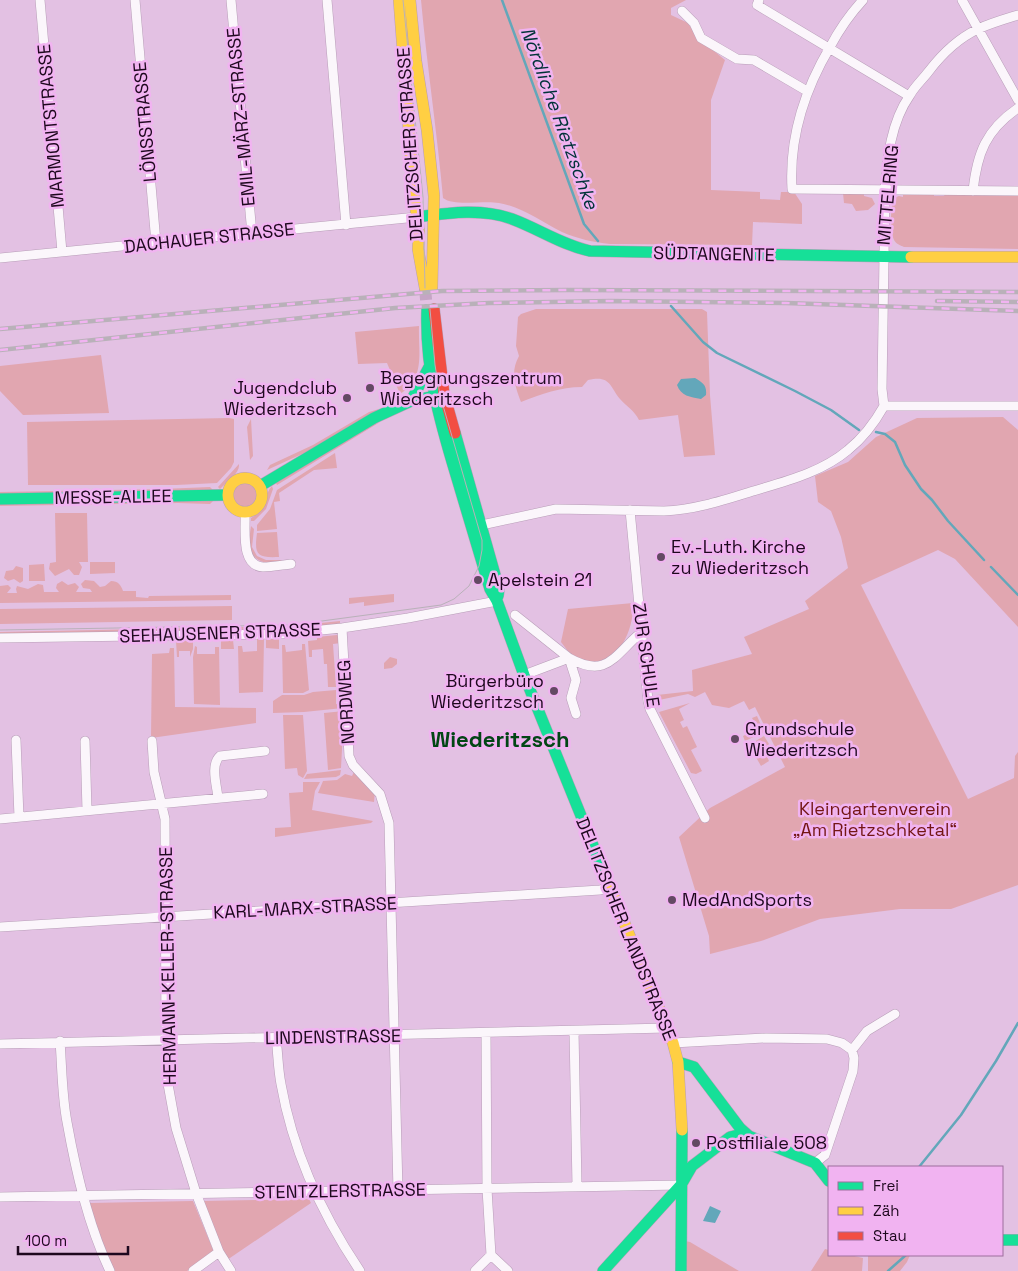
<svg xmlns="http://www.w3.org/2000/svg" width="1018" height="1271" font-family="'Space Grotesk',sans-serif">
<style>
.green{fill:#e1a6b0}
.water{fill:#63a7ba}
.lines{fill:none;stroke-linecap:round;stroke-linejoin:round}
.stream{stroke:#63a7ba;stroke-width:2.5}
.secondary-tunnel{stroke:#c5a5c5;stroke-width:12;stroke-dasharray:12 6;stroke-linecap:butt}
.street-casing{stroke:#b89eb8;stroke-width:10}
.fast-casing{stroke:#b89eb8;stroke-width:12}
.slow-casing{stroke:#b89eb8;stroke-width:12}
.jam-casing{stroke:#b89eb8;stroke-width:12}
.street{stroke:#fbf6fb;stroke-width:9}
.fast{stroke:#16e098;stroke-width:11}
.slow{stroke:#ffcf43;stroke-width:11}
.jam{stroke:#f24e42;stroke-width:11}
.tram{stroke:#b9b1b9;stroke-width:1}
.rail-casing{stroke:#b9b1b9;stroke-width:4.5}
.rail{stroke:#f1b3f1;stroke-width:2.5;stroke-dasharray:8;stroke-linecap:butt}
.poi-dot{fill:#634963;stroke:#f1b3f1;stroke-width:2}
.labels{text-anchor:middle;stroke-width:5;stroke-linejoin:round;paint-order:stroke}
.street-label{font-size:18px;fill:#1e081e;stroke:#f1b3f1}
.poi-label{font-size:18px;fill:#1e081e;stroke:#f1b3f1;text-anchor:start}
.park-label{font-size:18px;fill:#731614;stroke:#f1b3f1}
.water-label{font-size:19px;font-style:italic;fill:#003338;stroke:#f1b3f1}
.district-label{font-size:22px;font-weight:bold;fill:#034616;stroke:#f1b3f1}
</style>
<rect width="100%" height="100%" fill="#e3c1e3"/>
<path class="green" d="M421,0H686L671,8V15L688,23L697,37L725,60L711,100V190L760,192V199L780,200L781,192H794L802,204V224L753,222L752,245L610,244C593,242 578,239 562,232C541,222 523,207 499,203C483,200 455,207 443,198C437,132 427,66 421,0Z
M843,193H864V196L872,198L875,204L868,210L856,211L852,204L844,203Z
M903,194H934V196H944L945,194L1018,195V249L904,247C900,245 896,244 894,240C890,232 890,206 894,198L899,196L903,197Z
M536,309H702L707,312L710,395L715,455L684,457L678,415L639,420C634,410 627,407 620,399C609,385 610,375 588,380L582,387C560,387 542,394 521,402C515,386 510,372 519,356L516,346L518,317L521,314Z
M419,326C418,353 426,377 400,394L387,363L358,364L355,332Z
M101,355L109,413L23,415L0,391V366Z
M379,409L315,448L267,470L270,465L313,445L369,412Z
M1003,417L1018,430V627L955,559L938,550L861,585L968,799L1014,778L1015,756L1018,752V885L951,909H900L820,919L761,941L710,954L709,936L679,837L710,808L785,767L755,707L749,710L744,701L729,708L712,705L705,692L695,697L688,694L659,700L657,699V695L693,691L692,670L752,654L744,637L809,609L805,601L848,568L841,537L831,511L818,502L815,476L848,462L876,437L917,418Z
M229,418L234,419V462L231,468L217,483L176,485H28L27,422Z
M251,419L253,456L250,460L247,427Z
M380,422L277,485L276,483L363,429Z
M335,453L337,468L314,470L279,493L280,501L274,502L277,529L257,531V525L270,509L277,490Z
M239,464C240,473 228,481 222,487L220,489L218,487Z
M233 495a12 12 0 1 1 24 0a12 12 0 1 1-24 0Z
M272,486L273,489L266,509L254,521H251V518C270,506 262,497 272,486Z
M210,487L213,490L0,495V492L162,489Z
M213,501L210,504L178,503L0,506V503Z
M55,513H87L88,562H79L82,567L79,575H74L69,569L55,576L49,569L50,563L56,562Z
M251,526L254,529L252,547L257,556L266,560H283C271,566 252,563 250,547C249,540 250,533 251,526Z
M277,532L279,557C257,558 254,555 257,533Z
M90,562H115V573L90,574Z
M44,564L45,581H29V565Z
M16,566L23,568V581L20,583L14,579L8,581L4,578L6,571L13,570Z
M85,580L94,581L100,587L105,586L111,581C118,581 121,585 123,591H136V597L148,598L149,596L231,595V600L0,603V586L8,585L11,588L7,593H17L16,589L17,586L28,589L38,584L43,585L44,592H59L56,588L57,584L62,581L68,585L75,583L79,587L76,592H92L90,589L83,588L81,584Z
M394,594V602L364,606V602L349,604V598Z
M633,603C634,628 621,661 593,662C587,662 579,660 574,657C569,653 565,647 561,642L568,609Z
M232,606V620L0,624V609Z
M340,621V624L303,630L0,635V632L292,626Z
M337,635L340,637L341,643L333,644L336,687H328L327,664H324L323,649L312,650V657H309L308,641L317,640V637Z
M257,639H264L263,692L239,693L238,646H242L243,652L257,651Z
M266,639H279V649L266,648Z
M221,640H233L234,649H221Z
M176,641H193V649L190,657V651H179V657H177Z
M302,644H305L309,690L303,693H283L282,645H285L286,652L302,650Z
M195,646L197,647V654H215V647H219L220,705L194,704L193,657Z
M170,648H174L175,707L256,708V723L151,738L152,654L169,653Z
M390,657L397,659V664L392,668L384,669V663Z
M336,690V704L343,705V708L304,712L273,713V701L282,695H304L313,692Z
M690,703L679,709L684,720L680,722L683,728L687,726L697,747L691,750L702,771L696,774L691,773L659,712Z
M344,711L341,768L328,770L324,713Z
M283,715H303L307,771L303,778L298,775L297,768L285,769Z
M757,716L764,732L745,741L743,736L758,729L752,718Z
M764,736L769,744L764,750L769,761L761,766L749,745Z
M341,770L340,775L336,777L304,779L307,774Z
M354,772L375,791L374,802L318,793L323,781L337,780L345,774L352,776Z
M303,782H320L315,791L312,810L373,821L371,823L275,837V828L291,827L289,793L303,792Z
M309,1199L311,1203L227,1260L202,1201Z
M193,1201L214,1252L187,1271H112L106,1258L89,1203Z
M685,1241L690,1242L739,1271H685Z
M825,1249L829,1250V1255H850L863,1258L862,1271H811Z
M868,1255H910L907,1262L900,1271H868Z"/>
<path class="water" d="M695,378C703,383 707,385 706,395L701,399C690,397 681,396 677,385L681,379Z
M710,1206L721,1211L715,1223L703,1221Z"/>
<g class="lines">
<path class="stream" d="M502,0L584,224L598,241
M671,306L703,342L717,353L795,391L831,410L859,430
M876,432L885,434L895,442L905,465L921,489L932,500L948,521L984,560
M991,567L1018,595
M919,1167L961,1115L996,1061L1018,1023
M888,1271L906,1255"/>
<path class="secondary-tunnel" d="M425,288L427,310"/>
<g class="street-casing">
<path id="street" d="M40,0L62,252
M135,0L156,243
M231,0L252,234
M327,0L346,225
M759,0L757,5L909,96
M863,0C850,14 839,30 830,47C804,91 789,138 792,189L1018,191
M962,0L1018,100
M682,11L694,23L701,38L737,59L754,60L807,91
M973,191C977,153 986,130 1018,108
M0,258L417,217
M884,406L882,389L885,190C887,158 891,122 910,95C915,86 923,79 929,71C942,54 959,38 978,29C991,23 1005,19 1018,15
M884,406H1018
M630,510L648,701L650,709L705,818
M245,513C246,529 240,566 263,567C272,567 282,565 291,564
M477,526L556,509L664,511C693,510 721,501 750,492C783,482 821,473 848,450C863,438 875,422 884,406
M515,615L569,658L524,675
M342,628L349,756L353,765L380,794L389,823L398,1191
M0,638L280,634L342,628L408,618L497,601
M576,714L571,698L576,680L569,658C605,678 613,658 637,636L643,634
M16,740L19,817
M85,741L87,810
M152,741L154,772L165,819L166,1041L168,1084L176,1128L196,1193L219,1252L231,1271
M218,798C217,786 210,765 220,756L265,751
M0,819L263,794
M0,927L600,890L610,887
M574,1031L577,1186
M276,1038C278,1053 278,1069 281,1084C293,1153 321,1213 360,1271
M60,1041C62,1068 62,1096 67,1122C76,1172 88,1225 110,1271
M673,1043L766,1038L827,1039L842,1043L852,1050L854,1058L853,1071L825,1155L815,1163
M0,1044L667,1028
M852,1050L867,1031L895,1014
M0,1197L681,1185
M491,1255L508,1271
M193,1271L219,1252
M475,1271L491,1255L487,1189L486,1033"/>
</g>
<g class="fast-casing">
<path id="fast" d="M417,217C448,213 482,208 512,219C539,229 562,245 590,251L911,257
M427,310C425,369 439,419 456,475C467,513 479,551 490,589L497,601L524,675L605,875
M411,401L429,367
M455,433L499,589L498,596
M260,486L374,418L411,401L441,395
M0,499L227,495
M678,1062L694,1067L740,1128L749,1136L815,1163L829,1181
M1002,1240H1018
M603,1271L681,1185L692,1166L730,1137L738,1135L749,1136
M681,1271L682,1130"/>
</g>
<g class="slow-casing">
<path id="slow" d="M399,0L414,198L419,231L418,249L425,288
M410,0L416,61L427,130L434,196L432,288
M911,257H1018
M228 495a17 17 0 1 1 34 0a17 17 0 1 1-34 0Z
M605,875L673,1043L678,1062L682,1130"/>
</g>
<g class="jam-casing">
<path id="jam" d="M434,309L444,394L455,433"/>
</g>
<use href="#street" class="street"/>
<use href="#fast" class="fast"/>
<use href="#slow" class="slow"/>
<use href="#jam" class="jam"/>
<path class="tram" d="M403,0L423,197L425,288
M0,630L292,625L441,605L454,599L469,586L479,566L482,550V540L440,395L435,365L430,309"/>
<g class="rail-casing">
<path id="rail" d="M937,301L1018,302
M0,329L442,291L567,290L1018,292
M0,350L395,308L489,303L610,301L786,303L1018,311"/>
</g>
<use href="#rail" class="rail"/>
</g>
<g class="poi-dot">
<circle cx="370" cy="388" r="5"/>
<circle cx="347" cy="398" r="5"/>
<circle cx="661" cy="557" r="5"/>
<circle cx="478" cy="580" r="5"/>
<circle cx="554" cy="691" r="5"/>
<circle cx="735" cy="739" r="5"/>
<circle cx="672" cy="900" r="5"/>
<circle cx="696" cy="1143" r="5"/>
</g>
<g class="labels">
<g class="street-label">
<text transform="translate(241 117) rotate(-95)" y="6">EMIL-MÄRZ-STRASSE</text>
<text transform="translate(145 122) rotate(-95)" y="6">LÖNSSTRASSE</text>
<text transform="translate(51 126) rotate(-95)" y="6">MARMONTSTRASSE</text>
<text transform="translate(410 144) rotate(-94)" y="6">DELITZSCHER STRASSE</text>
<text transform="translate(888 195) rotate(-85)" y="6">MITTELRING</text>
<text transform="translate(209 238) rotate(-6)" y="6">DACHAUER STRASSE</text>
<text transform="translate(714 254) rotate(1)" y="6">SÜDTANGENTE</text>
<text transform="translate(113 497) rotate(-1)" y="6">MESSE-ALLEE</text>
<text transform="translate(220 633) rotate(-2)" y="6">SEEHAUSENER STRASSE</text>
<text transform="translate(646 655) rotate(82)" y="6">ZUR SCHULE</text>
<text transform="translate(346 702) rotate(-93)" y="6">NORDWEG</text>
<text transform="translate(305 908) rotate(-3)" y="6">KARL-MARX-STRASSE</text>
<text transform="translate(626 929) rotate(68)" y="6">DELITZSCHER LANDSTRASSE</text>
<text transform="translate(168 966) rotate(-91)" y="6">HERMANN-KELLER-STRASSE</text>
<text transform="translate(333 1037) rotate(-1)" y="6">LINDENSTRASSE</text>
<text transform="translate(340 1191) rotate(-1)" y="6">STENTZLERSTRASSE</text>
</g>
<g class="poi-label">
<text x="380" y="384">Begegnungszentrum<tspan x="380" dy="21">Wiederitzsch</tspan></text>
<text x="337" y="394" text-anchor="end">Jugendclub<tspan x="337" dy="21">Wiederitzsch</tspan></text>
<text x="671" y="553">Ev.-Luth. Kirche<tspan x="671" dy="21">zu Wiederitzsch</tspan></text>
<text x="488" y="586">Apelstein 21</text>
<text x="544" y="687" text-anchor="end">Bürgerbüro<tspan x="544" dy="21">Wiederitzsch</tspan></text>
<text x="745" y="735">Grundschule<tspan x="745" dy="21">Wiederitzsch</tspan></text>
<text x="682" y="906">MedAndSports</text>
<text x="706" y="1149">Postfiliale 508</text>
</g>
<g class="park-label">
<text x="875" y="815">Kleingartenverein<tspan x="875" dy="21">„Am Rietzschketal“</tspan></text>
</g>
<g class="water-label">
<text transform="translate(560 118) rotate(70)" y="7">Nördliche Rietzschke</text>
</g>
<g class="district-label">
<text x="500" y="747">Wiederitzsch</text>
</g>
</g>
<rect x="828" y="1166" width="175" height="90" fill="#f1b3f1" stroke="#9d6f9d"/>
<rect x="838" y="1182" width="25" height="8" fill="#16e098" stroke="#9d6f9d"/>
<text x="873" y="1191" font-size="15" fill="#1e081e">Frei</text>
<rect x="838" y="1207" width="25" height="8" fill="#ffcf43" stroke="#9d6f9d"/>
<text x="873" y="1216" font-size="15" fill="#1e081e">Zäh</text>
<rect x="838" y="1232" width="25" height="8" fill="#f24e42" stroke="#9d6f9d"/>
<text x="873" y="1241" font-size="15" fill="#1e081e">Stau</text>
<path d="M18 1246v8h110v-8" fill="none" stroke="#1e081e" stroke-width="2.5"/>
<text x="25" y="1246" font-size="15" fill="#1e081e" stroke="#f1b3f1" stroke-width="4" paint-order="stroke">100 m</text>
</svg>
